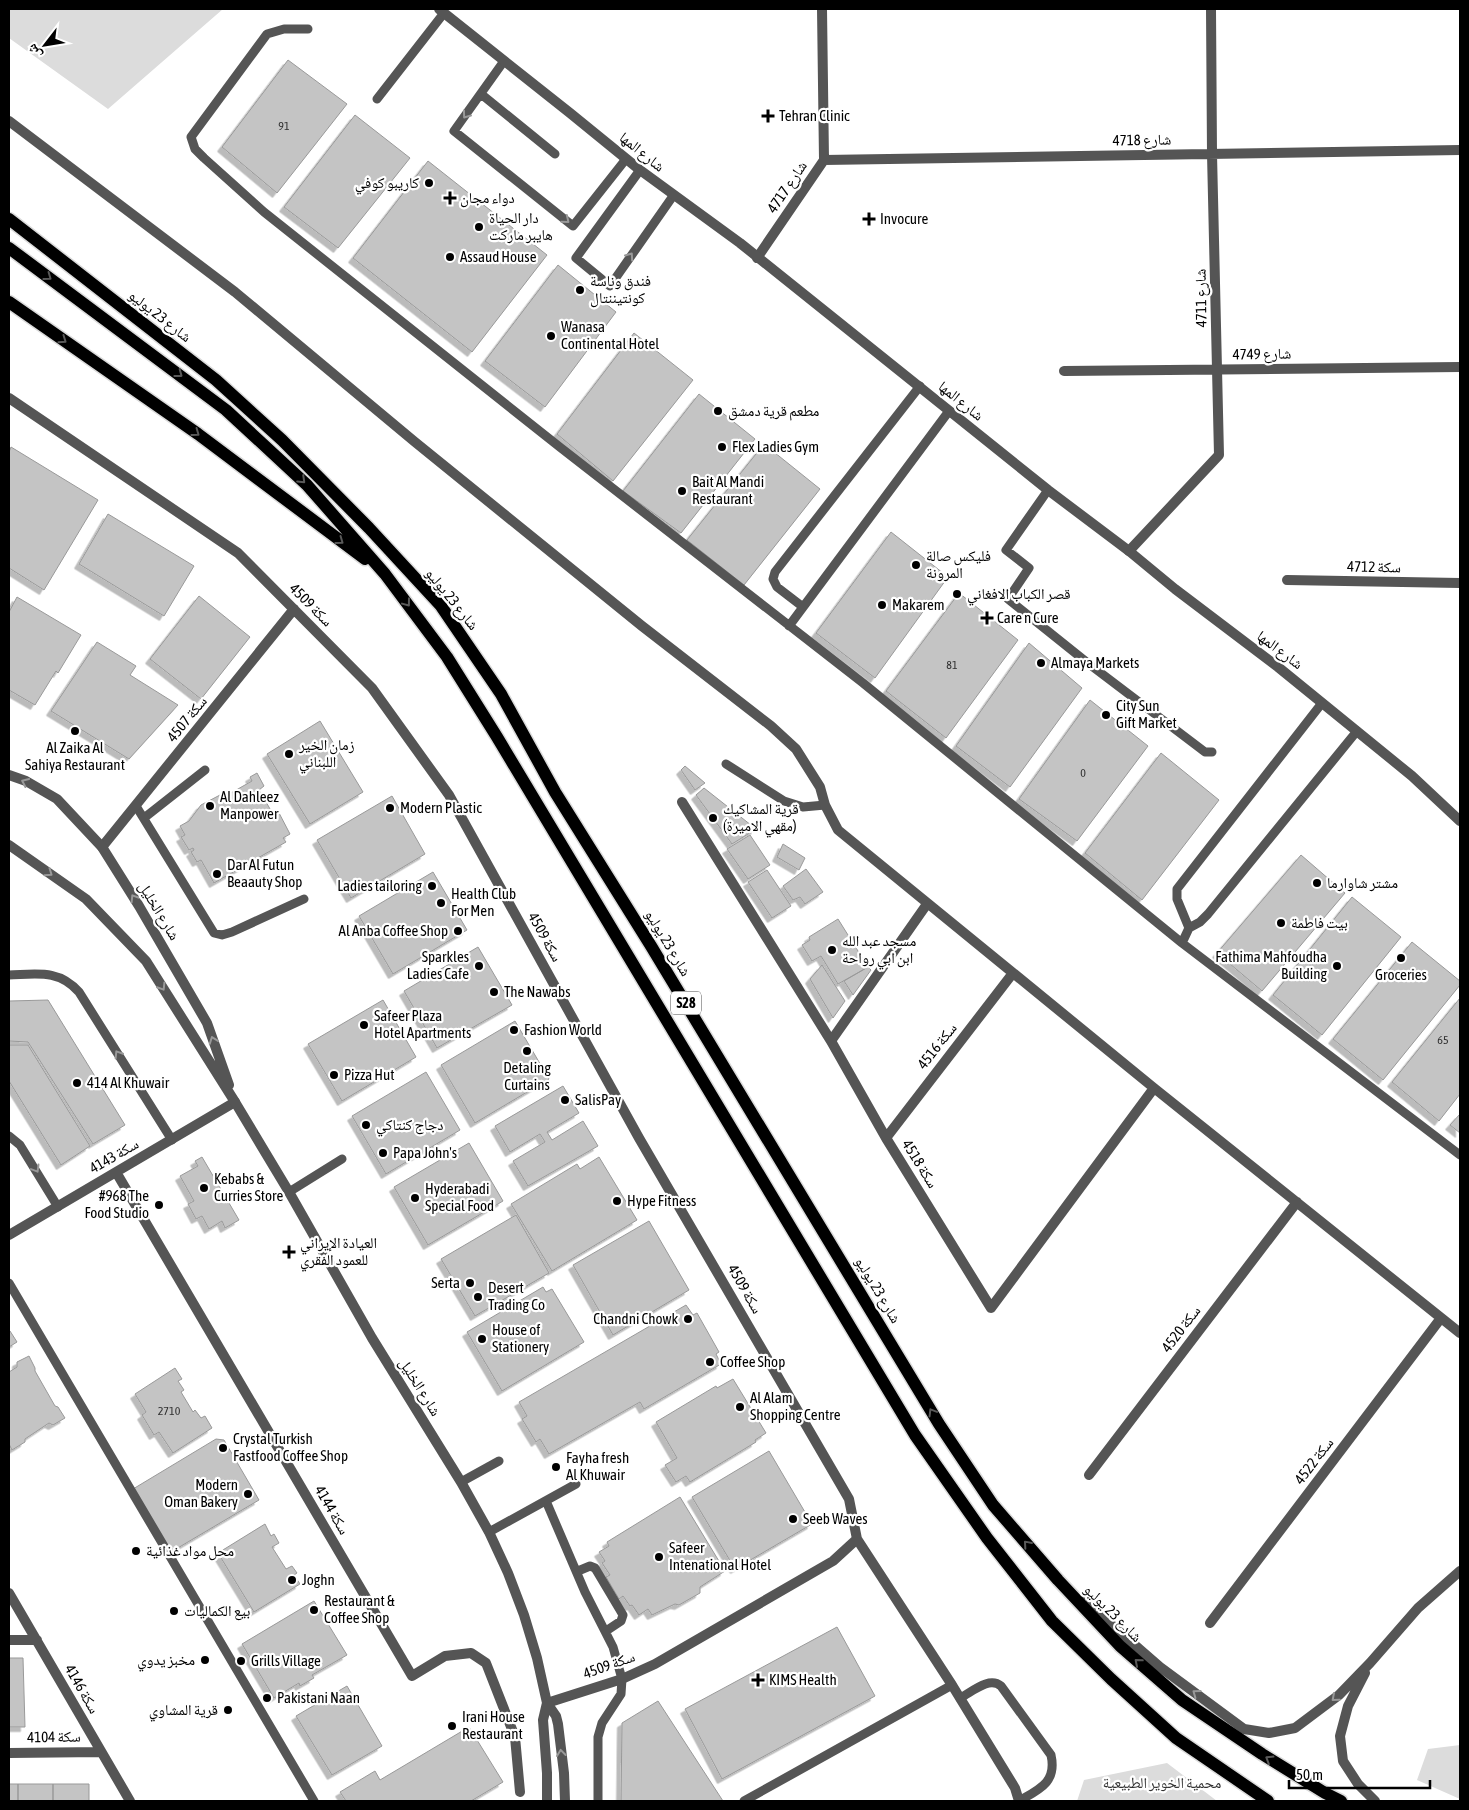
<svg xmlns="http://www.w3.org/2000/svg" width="1469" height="1810" font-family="'Asap Condensed','Noto Naskh Arabic',sans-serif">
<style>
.green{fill:#dcdcdc}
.building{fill:#c4c4c4;stroke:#999;filter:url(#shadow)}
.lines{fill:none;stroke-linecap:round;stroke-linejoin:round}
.primary-casing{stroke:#dbdbdb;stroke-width:15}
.service{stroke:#555;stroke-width:9}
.minor{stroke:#555;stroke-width:10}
.tertiary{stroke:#555;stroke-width:10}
.primary{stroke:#000;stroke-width:12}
.oneway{stroke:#999}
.oneway2{stroke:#595959}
.poi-dot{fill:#000;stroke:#fff;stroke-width:2}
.labels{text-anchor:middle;stroke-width:4.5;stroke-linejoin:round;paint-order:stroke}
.number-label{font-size:12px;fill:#313131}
.shield{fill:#fff;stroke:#4c4c4c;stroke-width:1}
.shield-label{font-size:14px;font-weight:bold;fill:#000}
.poi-label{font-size:15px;fill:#000;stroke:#fff;text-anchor:start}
.street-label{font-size:15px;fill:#000;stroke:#fff}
.park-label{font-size:15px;fill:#333;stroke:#fff}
</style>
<defs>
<filter id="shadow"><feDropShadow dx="-4.5" dy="4.5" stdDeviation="0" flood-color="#0004"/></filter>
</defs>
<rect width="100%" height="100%" fill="#fff"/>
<path class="green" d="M9,9H223L108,109L9,38Z
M1460,1745V1799L1417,1780L1428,1749Z
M1167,1763L1217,1801H1077L1084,1780Z"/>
<path class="building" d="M288,60L347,104L277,193L222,147Z
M355,115L410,158L338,248L284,207Z
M428,161L547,255L472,352L353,258Z
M558,265L616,312L545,407L485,361Z
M634,333L693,380L613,481L557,434Z
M699,394L755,439L681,533L623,491Z
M764,444L820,489L744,585L687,540Z
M11,447L98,500L44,590L9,568V452Z
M108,514L194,566L164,616L79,564Z
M891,532L948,577L875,678L816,633Z
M959,593L1018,640L946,738L886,691Z
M199,596L250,637L201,699L150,659Z
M17,597L81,635L58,673L56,671L35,705L9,690V612Z
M97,642L136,666L130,675L178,705L129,759L51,711Z
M1029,643L1082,688L1010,787L956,746Z
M1090,700L1148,746L1077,841L1019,799Z
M320,721L363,792L310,824L267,754Z
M1161,753L1219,800L1142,900L1085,853Z
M685,766L705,783L695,790L681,770Z
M257,773L264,786L259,790L273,814L278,811L290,834L283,838L286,842L214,883L201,860L197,862L191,852L194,850L193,848L189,850L181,837L185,835L180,826L189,821L201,805L220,795L222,798L252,781L250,777Z
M704,788L756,829L732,844L696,795Z
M392,796L425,854L351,898L317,840Z
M750,835L770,865L748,879L727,849Z
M783,844L805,858L799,870L777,857Z
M1301,855L1345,893L1262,991L1217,953Z
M806,869L823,892L805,904L800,897L793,900L783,886Z
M767,870L791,906L772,918L748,882Z
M433,872L467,930L393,974L359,916Z
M1352,897L1401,937L1322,1035L1273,995Z
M838,919L868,967L838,984L821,956L812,961L802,945L810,940L809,937Z
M1412,942L1460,981V985L1383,1080L1333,1039Z
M478,947L512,1005L437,1048L404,991Z
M822,965L845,1001L833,1018L810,979Z
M868,967L871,970L853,995L844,981Z
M1460,998V1094L1439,1121L1392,1082Z
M48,1000L125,1125L93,1144L28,1042L9,1041V1001Z
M383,1000L416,1057L342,1101L308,1044Z
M515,1021L549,1079L475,1123L441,1065Z
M9,1045H28L90,1146L61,1165L9,1081Z
M426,1072L460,1130L386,1174L352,1116Z
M563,1086L579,1113L547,1132L552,1140L583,1121L598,1146L528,1186L513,1161L545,1142L540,1134L510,1152L495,1126Z
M1460,1114V1133L1450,1125Z
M469,1143L503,1201L428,1245L394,1187Z
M202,1157L239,1220L225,1228L222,1221L209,1229L202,1216L196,1219L188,1204L194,1201L180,1176L198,1166L195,1161Z
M599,1157L637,1220L552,1271L511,1204L577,1164L580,1169Z
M516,1215L549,1273L475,1316L441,1259Z
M649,1221L689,1290L613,1335L573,1265Z
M543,1287L546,1292L552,1289L584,1342L502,1391L467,1332Z
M686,1305L693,1315L697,1313L719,1352L716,1354L721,1364L644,1409L640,1402L549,1454L540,1439L536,1442L522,1419L527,1416L519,1402Z
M10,1331L17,1342L9,1347V1332Z
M29,1356L35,1368V1371L55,1406L58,1407L65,1418L53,1425L49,1423L25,1439V1442L12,1450L9,1444V1372L17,1367V1362Z
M175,1368L182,1379L178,1381L184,1390L181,1392L193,1412L195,1410L201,1418L205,1416L212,1428L173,1453L159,1432L154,1435L142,1415L146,1412L135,1394Z
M733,1379L766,1433L755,1440L756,1442L690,1482L686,1476L676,1482L665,1465L677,1458L656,1422L716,1386L717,1388Z
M216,1439L224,1440L259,1500L171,1552L133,1489Z
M769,1451L812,1524L735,1569L692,1497Z
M680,1497L725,1571L700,1587V1593L679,1605L675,1604L652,1615L648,1609L639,1615L632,1605L630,1606L623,1596L619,1599L606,1577L610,1575L602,1563L605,1561L599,1552L609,1546L607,1542Z
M265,1524L271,1536L274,1534L279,1543L272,1547L286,1569L292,1566L297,1573L294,1575L300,1584L254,1612L218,1553Z
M314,1601L347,1655L312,1675L314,1678L300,1686L299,1683L274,1698L242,1644Z
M837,1627L875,1696L722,1779L685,1709Z
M9,1658H23L25,1727H9Z
M347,1686L382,1746L332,1775L296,1716Z
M658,1701L723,1801H621L622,1723Z
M469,1727L503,1782L471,1801H346L340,1792L375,1771L380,1780Z
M9,1784H18V1801H9Z
M18,1784H53V1801H18Z
M53,1784H89V1801H53Z"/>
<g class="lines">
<g class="primary-casing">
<path id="primary" d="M9,219L216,380L282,440L369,528L441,606L501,694L555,792L651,946L939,1424L993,1505L1058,1580L1120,1646L1182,1700L1262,1754L1325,1793L1341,1801
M9,248L226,410L307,485L385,574L447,657L497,737L915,1435L987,1538L1052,1621L1111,1679L1176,1738L1268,1801
M9,302L198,434L365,559"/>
</g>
<path class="service" d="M308,29H284L267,34L191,137L195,149L204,158L264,212L561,448L863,683L1182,943L1460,1155
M504,61L454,131L573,226L626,159
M481,94L555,154
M377,99L444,13
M640,170L576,258L610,286L673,196
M1048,490L1006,550L1029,568L1008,599L1089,664L1205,752H1212
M803,607L777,587L773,579L775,572L920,386
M789,626L949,411
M726,764L784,801L803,807L825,805
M136,806L214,933L222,935L232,932L304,899
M144,818L205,770
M1189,928L1177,899V889L1322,703
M1182,943L1189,928L1200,922L1208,914L1357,731
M9,975C37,974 59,969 79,992L172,1140
M9,1136L20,1145L58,1207
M289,1192L342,1159
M9,1283L314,1801
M461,1482L499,1461
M546,1501L585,1592L613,1647L622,1679L621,1694L602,1723L598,1737V1801
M489,1532L576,1484
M578,1571L590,1566L595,1568L623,1615L621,1621L606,1631
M960,1698C972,1692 989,1676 1001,1686L1051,1755C1057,1782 1040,1789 1019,1801
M744,1801L952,1685"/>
<path class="minor" d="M9,121L235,292L415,442L642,626L771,726L796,749L820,787L825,805L838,830L1154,1088L1460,1333
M824,160L1460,150
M757,258L824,160L822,9
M1064,371L1460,367
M9,398L238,553L372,688L449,795L639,1138L849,1499L857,1539L952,1685L1015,1788L1019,1801
M1129,551L1219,455L1212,154L1211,9
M1287,580L1460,583
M682,802L831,1041L886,1138L991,1308L1154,1088
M102,847L294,609
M831,1041L927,904
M886,1138L1013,973
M116,1172L412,1676L445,1656L471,1653L486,1663L515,1737L520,1792
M9,1235L235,1102
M1089,1475L1297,1202
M9,1593L130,1801
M1210,1623L1441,1318
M9,1640H37
M547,1703L622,1679L655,1664L833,1561L857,1539
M9,1753L101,1752"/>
<path class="tertiary" d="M439,9L570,113L640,170L740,243L1048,490L1129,551L1175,589L1278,667L1412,776L1460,821
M9,775L26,781L57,799L102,847L139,906L207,1023L229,1085
M9,845L86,899L146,961L235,1102L289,1192L372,1338L461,1482L489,1532L508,1573L524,1615L537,1658L547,1703L543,1720L547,1773V1801
M1083,1600L1160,1667L1244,1729L1269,1733L1295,1728L1339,1695L1370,1663L1418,1608L1460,1571
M1365,1673L1348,1706L1340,1736L1343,1761L1358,1784L1375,1801
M547,1703L556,1716L558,1724L564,1773L565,1801"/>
<use href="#primary" class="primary"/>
</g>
<defs><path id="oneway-chevron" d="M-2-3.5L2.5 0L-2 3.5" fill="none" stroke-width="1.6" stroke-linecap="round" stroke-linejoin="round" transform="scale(1.25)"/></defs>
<g class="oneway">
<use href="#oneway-chevron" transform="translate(466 115) rotate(126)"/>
<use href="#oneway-chevron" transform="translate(566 220) rotate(39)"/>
<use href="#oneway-chevron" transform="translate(630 256) rotate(-55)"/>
<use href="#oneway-chevron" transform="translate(25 782) rotate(-155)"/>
<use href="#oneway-chevron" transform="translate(49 873) rotate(35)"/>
<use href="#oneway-chevron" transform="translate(134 898) rotate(-122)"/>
<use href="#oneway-chevron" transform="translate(162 987) rotate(58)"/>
<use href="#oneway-chevron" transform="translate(213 1040) rotate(-110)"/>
<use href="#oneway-chevron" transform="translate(118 1054) rotate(-122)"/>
<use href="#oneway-chevron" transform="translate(36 1169) rotate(59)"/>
<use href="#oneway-chevron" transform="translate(1196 1693) rotate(-144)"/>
<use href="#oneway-chevron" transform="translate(1335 1698) rotate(139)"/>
<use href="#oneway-chevron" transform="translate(561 1753) rotate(-97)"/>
</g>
<g class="oneway2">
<use href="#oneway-chevron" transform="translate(48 277) rotate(36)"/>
<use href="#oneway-chevron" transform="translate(63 340) rotate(35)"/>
<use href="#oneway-chevron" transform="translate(179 374) rotate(37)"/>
<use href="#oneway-chevron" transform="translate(196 433) rotate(36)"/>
<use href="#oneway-chevron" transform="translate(302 480) rotate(44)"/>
<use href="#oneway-chevron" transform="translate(340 541) rotate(36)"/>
<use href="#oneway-chevron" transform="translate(407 603) rotate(53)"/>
<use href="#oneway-chevron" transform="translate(932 1412) rotate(-121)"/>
<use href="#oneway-chevron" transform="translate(1027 1544) rotate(-131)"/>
<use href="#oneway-chevron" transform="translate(1138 1662) rotate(-139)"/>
<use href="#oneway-chevron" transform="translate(1269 1759) rotate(-148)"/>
</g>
<g class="poi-dot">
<path d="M765.5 108.5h5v5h5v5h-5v5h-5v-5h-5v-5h5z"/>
<circle cx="429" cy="183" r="5"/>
<path d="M447.5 190.5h5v5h5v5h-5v5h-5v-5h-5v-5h5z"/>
<path d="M866.5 211.5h5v5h5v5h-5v5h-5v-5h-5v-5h5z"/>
<circle cx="479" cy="227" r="5"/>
<circle cx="450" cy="257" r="5"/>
<circle cx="580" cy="290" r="5"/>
<circle cx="551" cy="336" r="5"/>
<circle cx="718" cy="411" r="5"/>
<circle cx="722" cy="447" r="5"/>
<circle cx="682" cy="491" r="5"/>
<circle cx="916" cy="565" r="5"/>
<circle cx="957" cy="594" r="5"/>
<circle cx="882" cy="605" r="5"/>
<path d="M984.5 610.5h5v5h5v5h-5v5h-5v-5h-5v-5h5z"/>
<circle cx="1041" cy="663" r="5"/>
<circle cx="1106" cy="715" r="5"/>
<circle cx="75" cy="731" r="5"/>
<circle cx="289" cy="754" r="5"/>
<circle cx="210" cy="806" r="5"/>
<circle cx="390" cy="808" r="5"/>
<circle cx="713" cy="818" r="5"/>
<circle cx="217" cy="874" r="5"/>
<circle cx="1317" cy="883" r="5"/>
<circle cx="432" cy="886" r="5"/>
<circle cx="441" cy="903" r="5"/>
<circle cx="1281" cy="923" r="5"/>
<circle cx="458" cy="931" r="5"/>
<circle cx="832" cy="950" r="5"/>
<circle cx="1401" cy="958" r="5"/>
<circle cx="479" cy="966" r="5"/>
<circle cx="1337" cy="966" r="5"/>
<circle cx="494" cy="992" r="5"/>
<circle cx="364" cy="1025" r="5"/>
<circle cx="514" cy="1030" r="5"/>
<circle cx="527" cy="1051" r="5"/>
<circle cx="334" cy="1075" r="5"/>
<circle cx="77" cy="1083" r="5"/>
<circle cx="565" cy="1100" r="5"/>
<circle cx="366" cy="1125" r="5"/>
<circle cx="383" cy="1153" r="5"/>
<circle cx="204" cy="1188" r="5"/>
<circle cx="415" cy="1198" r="5"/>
<circle cx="617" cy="1201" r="5"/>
<circle cx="159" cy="1205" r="5"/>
<path d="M286.5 1244.5h5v5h5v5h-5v5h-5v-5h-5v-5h5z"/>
<circle cx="470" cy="1283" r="5"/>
<circle cx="478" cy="1297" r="5"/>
<circle cx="688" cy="1319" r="5"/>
<circle cx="482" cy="1339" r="5"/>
<circle cx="710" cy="1362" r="5"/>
<circle cx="740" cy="1407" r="5"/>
<circle cx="223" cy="1448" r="5"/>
<circle cx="556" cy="1467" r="5"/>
<circle cx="248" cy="1494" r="5"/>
<circle cx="793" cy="1519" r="5"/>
<circle cx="136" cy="1551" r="5"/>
<circle cx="659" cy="1557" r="5"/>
<circle cx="292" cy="1580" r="5"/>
<circle cx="314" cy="1610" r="5"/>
<circle cx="174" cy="1611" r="5"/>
<circle cx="205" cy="1660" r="5"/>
<circle cx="241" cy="1661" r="5"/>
<path d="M755.5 1672.5h5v5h5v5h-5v5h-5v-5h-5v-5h5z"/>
<circle cx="267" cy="1698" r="5"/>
<circle cx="228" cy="1710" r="5"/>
<circle cx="452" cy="1726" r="5"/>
</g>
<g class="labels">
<g class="number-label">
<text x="284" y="130">91</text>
<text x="952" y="669">81</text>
<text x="1083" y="777">0</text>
<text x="1443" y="1044">65</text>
<text x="169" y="1415">2710</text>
</g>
<rect class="shield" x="671" y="991.5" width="30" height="23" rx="4"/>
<g class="shield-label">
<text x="686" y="1008">S28</text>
</g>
<g class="poi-label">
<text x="779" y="121">Tehran Clinic</text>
<text x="419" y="188" text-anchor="end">كاريبو كوفي</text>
<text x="460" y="203">دواء مجان</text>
<text x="489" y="223">دار الحياة<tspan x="489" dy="17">هايبر ماركت</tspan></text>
<text x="880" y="224">Invocure</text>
<text x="460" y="262">Assaud House</text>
<text x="590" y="286">فندق وناسة<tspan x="590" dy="17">كونتيننتال</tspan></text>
<text x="561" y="332">Wanasa<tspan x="561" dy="17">Continental Hotel</tspan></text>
<text x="728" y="416">مطعم قرية دمشق</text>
<text x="732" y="452">Flex Ladies Gym</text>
<text x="692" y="487">Bait Al Mandi<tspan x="692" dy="17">Restaurant</tspan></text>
<text x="926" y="561">فليكس صالة<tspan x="926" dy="17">المرونة</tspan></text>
<text x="967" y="599">قصر الكباب الافغاني</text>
<text x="892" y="610">Makarem</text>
<text x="997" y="623">Care n Cure</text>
<text x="1051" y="668">Almaya Markets</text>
<text x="1116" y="711">City Sun<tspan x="1116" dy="17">Gift Market</tspan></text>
<text x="299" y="750">زمان الخير<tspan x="299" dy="17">اللبناني</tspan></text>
<text x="75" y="753" text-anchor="middle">Al Zaika Al<tspan x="75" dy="17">Sahiya Restaurant</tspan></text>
<text x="220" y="802">Al Dahleez<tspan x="220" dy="17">Manpower</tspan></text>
<text x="400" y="813">Modern Plastic</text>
<text x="723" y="814">قرية المشاكيك<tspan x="723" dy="17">(مقهي الاميرة)</tspan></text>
<text x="227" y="870">Dar Al Futun<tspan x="227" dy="17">Beaauty Shop</tspan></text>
<text x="1327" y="888">مشتر شاوارما</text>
<text x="422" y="891" text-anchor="end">Ladies tailoring</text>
<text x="451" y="899">Health Club<tspan x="451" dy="17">For Men</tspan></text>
<text x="1291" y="928">بيت فاطمة</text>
<text x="448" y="936" text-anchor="end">Al Anba Coffee Shop</text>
<text x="842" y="946">مسجد عبد الله<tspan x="842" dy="17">ابن ابي رواحة</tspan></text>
<text x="469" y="962" text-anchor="end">Sparkles<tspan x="469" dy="17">Ladies Cafe</tspan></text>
<text x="1327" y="962" text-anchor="end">Fathima Mahfoudha<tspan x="1327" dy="17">Building</tspan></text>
<text x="1401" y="980" text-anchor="middle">Groceries</text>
<text x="504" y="997">The Nawabs</text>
<text x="374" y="1021">Safeer Plaza<tspan x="374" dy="17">Hotel Apartments</tspan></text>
<text x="524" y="1035">Fashion World</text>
<text x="527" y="1073" text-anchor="middle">Detaling<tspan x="527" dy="17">Curtains</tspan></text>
<text x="344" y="1080">Pizza Hut</text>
<text x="87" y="1088">414 Al Khuwair</text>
<text x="575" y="1105">SalisPay</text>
<text x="376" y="1130">دجاج كنتاكي</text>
<text x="393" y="1158">Papa John's</text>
<text x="214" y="1184">Kebabs &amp;<tspan x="214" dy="17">Curries Store</tspan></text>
<text x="425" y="1194">Hyderabadi<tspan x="425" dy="17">Special Food</tspan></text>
<text x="149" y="1201" text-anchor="end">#968 The<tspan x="149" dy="17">Food Studio</tspan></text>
<text x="627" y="1206">Hype Fitness</text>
<text x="300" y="1248">العيادة الإيراني<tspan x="300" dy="17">للعمود الفقري</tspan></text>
<text x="460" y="1288" text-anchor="end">Serta</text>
<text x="488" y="1293">Desert<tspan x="488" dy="17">Trading Co</tspan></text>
<text x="678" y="1324" text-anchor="end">Chandni Chowk</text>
<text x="492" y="1335">House of<tspan x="492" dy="17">Stationery</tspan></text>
<text x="720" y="1367">Coffee Shop</text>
<text x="750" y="1403">Al Alam<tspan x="750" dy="17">Shopping Centre</tspan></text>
<text x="233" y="1444">Crystal Turkish<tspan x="233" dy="17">Fastfood Coffee Shop</tspan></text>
<text x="566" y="1463">Fayha fresh<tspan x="566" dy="17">Al Khuwair</tspan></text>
<text x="238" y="1490" text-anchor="end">Modern<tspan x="238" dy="17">Oman Bakery</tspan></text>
<text x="803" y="1524">Seeb Waves</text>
<text x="669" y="1553">Safeer<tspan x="669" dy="17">Intenational Hotel</tspan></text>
<text x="146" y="1556">محل مواد غذائية</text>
<text x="302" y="1585">Joghn</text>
<text x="324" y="1606">Restaurant &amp;<tspan x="324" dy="17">Coffee Shop</tspan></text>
<text x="184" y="1616">بيع الكماليات</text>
<text x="195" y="1665" text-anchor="end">مخبز يدوي</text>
<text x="251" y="1666">Grills Village</text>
<text x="769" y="1685">KIMS Health</text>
<text x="277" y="1703">Pakistani Naan</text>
<text x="218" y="1715" text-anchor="end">قرية المشاوي</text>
<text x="462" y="1722">Irani House<tspan x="462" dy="17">Restaurant</tspan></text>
</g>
<g class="street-label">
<text transform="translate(1142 140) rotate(-1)" y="5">4718 شارع</text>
<text transform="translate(642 152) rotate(39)" y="5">شارع المها</text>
<text transform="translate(787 187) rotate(-56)" y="5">4717 شارع</text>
<text transform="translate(1201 298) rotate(-91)" y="5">4711 شارع</text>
<text transform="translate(160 316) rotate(38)" y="5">شارع 23 يوليو</text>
<text transform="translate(1262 354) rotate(-1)" y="5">4749 شارع</text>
<text transform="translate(961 401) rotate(39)" y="5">شارع المها</text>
<text transform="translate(1374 567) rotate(1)" y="5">سكة 4712</text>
<text transform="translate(452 599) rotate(51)" y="5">شارع 23 يوليو</text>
<text transform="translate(311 605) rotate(45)" y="5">سكة 4509</text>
<text transform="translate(1280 650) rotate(37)" y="5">شارع المها</text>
<text transform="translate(187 719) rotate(-51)" y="5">سكة 4507</text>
<text transform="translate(159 911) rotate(59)" y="5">شارع الخليل</text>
<text transform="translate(545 937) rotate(61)" y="5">سكة 4509</text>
<text transform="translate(668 943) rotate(59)" y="5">شارع 23 يوليو</text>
<text transform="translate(937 1046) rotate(-52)" y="5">سكة 4516</text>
<text transform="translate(114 1156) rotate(-30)" y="5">سكة 4143</text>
<text transform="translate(920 1164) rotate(58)" y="5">سكة 4518</text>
<text transform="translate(745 1289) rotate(60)" y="5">سكة 4509</text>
<text transform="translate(878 1290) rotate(59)" y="5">شارع 23 يوليو</text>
<text transform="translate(1181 1329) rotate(-53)" y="5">سكة 4520</text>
<text transform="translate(420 1387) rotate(58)" y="5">شارع الخليل</text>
<text transform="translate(1314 1461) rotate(-53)" y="5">سكة 4522</text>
<text transform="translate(332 1510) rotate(60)" y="5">سكة 4144</text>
<text transform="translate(1113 1613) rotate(45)" y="5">شارع 23 يوليو</text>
<text transform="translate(609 1665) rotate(-20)" y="5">سكة 4509</text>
<text transform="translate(82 1689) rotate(60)" y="5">سكة 4146</text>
<text transform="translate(54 1737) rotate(-1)" y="5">سكة 4104</text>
</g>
<g class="park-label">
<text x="1162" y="1788">محمية الخوير الطبيعية</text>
</g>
</g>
<rect width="1469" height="1810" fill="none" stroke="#000000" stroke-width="20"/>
<g transform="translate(45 45) rotate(239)" stroke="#ffffff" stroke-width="4" paint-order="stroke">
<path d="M0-4L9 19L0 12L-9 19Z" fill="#000000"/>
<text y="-8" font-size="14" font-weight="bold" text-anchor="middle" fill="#000000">ش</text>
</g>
<path d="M1289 1780v8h141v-8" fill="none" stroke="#000000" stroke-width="2.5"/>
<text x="1296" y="1780" font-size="15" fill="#000000" stroke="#ffffff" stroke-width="4" paint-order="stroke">50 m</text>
</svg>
